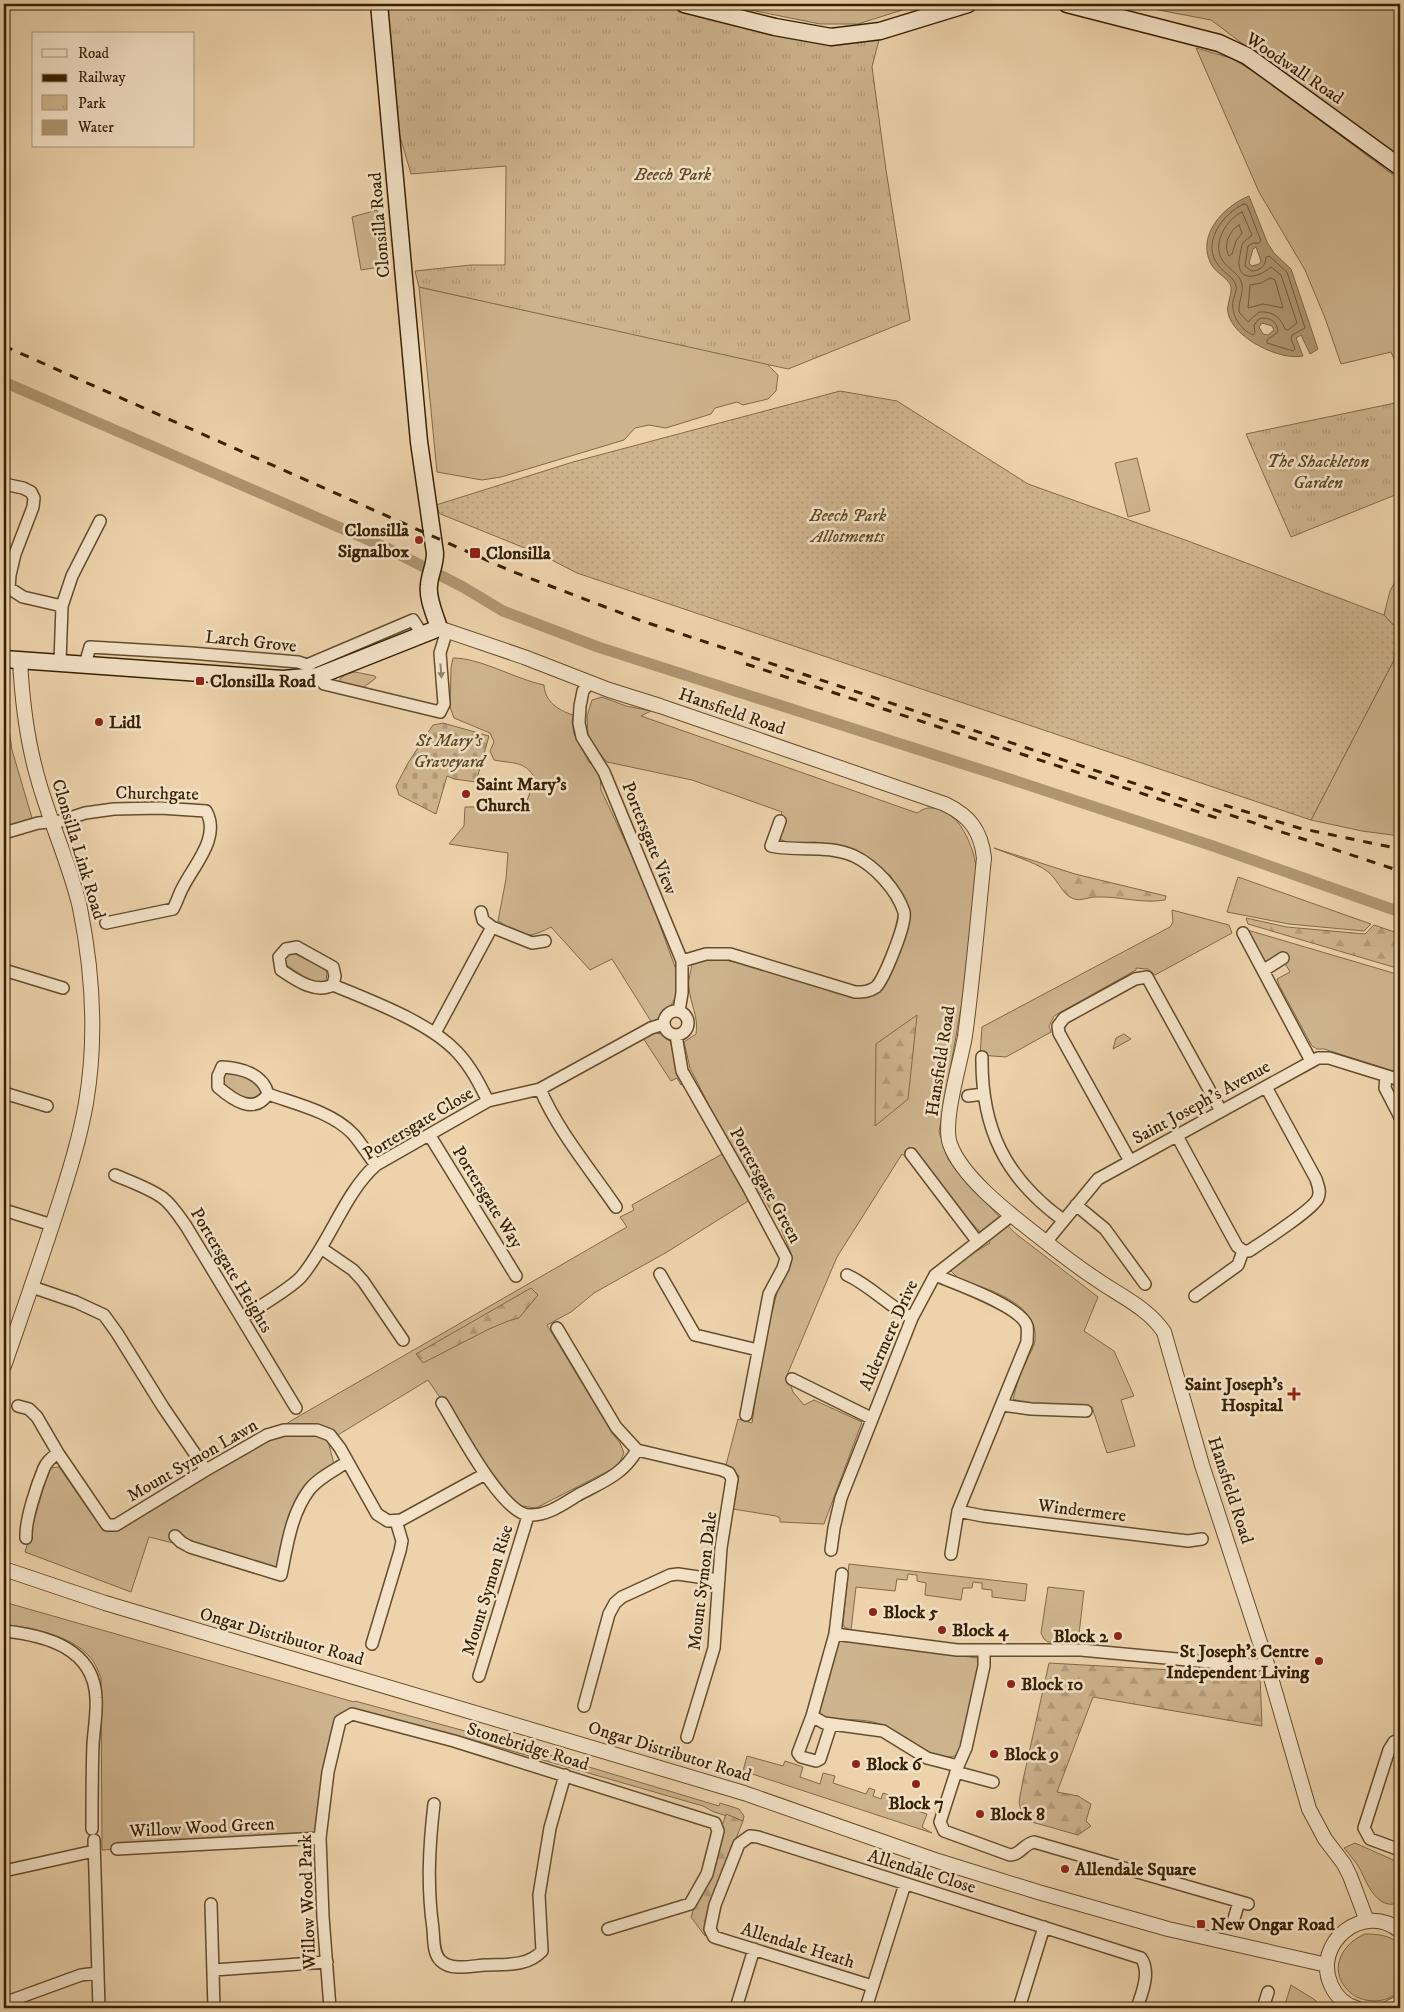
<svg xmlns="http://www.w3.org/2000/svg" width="1404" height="2012" font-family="'IM FELL DW Pica',serif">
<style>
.grass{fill:#ceb48e;stroke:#826a48}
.forest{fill:url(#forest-firs);stroke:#826a48}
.cemetery{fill:url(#cemetery-stones);stroke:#826a48}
.park{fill:url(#park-tufts);stroke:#826a48}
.garden{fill:url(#garden-dots);stroke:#826a48}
.water{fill:#af9671;stroke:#7f6744;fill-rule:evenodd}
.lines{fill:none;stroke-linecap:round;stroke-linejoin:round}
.shore{stroke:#735c39;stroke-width:1}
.canal{stroke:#af9671;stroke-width:11}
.minor-casing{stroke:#644d2c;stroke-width:14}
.tertiary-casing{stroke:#644d2c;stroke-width:16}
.secondary-casing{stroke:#372101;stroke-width:19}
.minor{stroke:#f3e2c8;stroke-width:11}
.tertiary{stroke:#f3e2c8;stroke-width:14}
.secondary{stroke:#f3e2c8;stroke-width:16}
.rail{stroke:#372101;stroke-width:3;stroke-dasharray:9 9;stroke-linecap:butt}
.oneway{fill:#958264}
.poi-dot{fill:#8f2418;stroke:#f3e2c8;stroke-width:2}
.labels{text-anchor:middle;stroke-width:5;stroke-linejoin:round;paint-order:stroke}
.street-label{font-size:18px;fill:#372101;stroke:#f3e2c8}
.park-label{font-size:18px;font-style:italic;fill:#5d4624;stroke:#f3e2c8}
.poi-label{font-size:18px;font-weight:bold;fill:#372101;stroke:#f3e2c8;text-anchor:start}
</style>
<defs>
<pattern id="forest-firs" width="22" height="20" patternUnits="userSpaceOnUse" patternTransform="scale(1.25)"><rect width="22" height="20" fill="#ceb48e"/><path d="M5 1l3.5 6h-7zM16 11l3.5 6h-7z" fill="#b29a79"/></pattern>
<pattern id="cemetery-stones" width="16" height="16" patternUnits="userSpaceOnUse" patternTransform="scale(1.25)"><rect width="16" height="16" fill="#ceb48e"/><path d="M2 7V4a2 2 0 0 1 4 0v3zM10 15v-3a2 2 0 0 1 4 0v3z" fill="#b29a79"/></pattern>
<pattern id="park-tufts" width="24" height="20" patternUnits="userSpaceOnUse" patternTransform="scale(1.25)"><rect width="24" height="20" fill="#ceb48e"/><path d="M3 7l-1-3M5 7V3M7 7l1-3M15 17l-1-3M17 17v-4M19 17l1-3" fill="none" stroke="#b29a79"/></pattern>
<pattern id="garden-dots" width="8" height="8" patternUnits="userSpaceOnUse" patternTransform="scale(1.25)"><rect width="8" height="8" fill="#ceb48e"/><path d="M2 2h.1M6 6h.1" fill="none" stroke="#b29a79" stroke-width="1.8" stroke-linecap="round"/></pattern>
</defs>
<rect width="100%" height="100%" fill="#edd2ab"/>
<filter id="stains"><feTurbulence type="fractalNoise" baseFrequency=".004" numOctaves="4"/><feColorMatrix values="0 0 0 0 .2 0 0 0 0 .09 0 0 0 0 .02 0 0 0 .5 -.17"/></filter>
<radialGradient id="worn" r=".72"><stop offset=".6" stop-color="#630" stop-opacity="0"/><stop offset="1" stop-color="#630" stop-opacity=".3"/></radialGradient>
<path class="grass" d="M721,4H921L858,24H820Z
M1127,4H1400V161L1211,20Z
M1196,48L1231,58L1258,74L1400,180V368H1398L1391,352L1341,364L1325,318L1305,270L1259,192Z
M377,210L386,266L361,270L352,217Z
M419,287L766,363L778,375L776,391L768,399L743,405L737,402L715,408L711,414L666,428L649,425L635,428L624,440L501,477L482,480L437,472Z
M1137,458L1150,511L1128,517L1115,463Z
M1400,558V836L1362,831L1311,820L1394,660L1396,628L1384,615L1390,591L1398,576Z
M453,658C481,658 515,679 544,685C545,702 558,710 573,715L572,722L574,734L589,762L600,773L601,790L643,879L678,975C678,1000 672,1008 652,1023L612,959L590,970L551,927C524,941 523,935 498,921L506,879L508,853L449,844L464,826L465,807H489L494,813H499L511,805L527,801L535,778C524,760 513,764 494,760L490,751L494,742L490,733L454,718L450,707L451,668Z
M4,671L7,716L12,750L32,818L24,824L4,830Z
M355,672L375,676L376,678L360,690L340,683V679L346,674Z
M602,697L626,706L651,711L641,716L917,813C920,811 925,808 928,808C959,805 975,849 977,873L962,1002L939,1132L948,1159L966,1182L1015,1233L1098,1297L1084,1331L1114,1351L1134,1396L1121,1400L1135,1446L1107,1453L1092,1407C1066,1409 1037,1409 1013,1399C1016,1386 1020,1374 1026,1362C1028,1356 1034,1348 1035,1341C1040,1302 985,1289 958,1278L951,1271L953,1265L990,1243L935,1182L902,1154L837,1257L787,1375L793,1392L804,1405L814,1400L862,1422L824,1524L780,1522V1518L776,1516L733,1509L739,1476L726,1465L738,1419L752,1423L763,1346L778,1289L784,1274L791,1263V1253L779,1224L761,1193L667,1252L594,1293L571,1312L547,1325L612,1433L620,1443L624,1453L618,1466L536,1508L522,1506L507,1496L428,1380L328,1441L334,1464L307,1482L293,1508L279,1566L269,1567L149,1537L131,1592L25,1552L49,1468L59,1467L93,1516L108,1528L121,1526L294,1419L627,1227L620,1217L634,1210L632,1205L731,1149L690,1068L684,1042L696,1034C699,1017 690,1004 689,987C688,980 691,971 692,964L714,958L760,967L849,995L869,997L881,989L904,901L890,875L846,850L815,842L791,844L777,838L778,825L782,812L692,780L607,762L595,748L588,734L587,716L592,700Z
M1238,877L1371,924L1364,931L1289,924L1227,912Z
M1172,910L1229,925L1232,933L1155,975L1148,969L1136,968V970L1054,1016L1049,1026L1051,1032L1006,1057L980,1055L982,1027L1170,927L1173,922Z
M1244,929L1400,975V1073L1324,1049H1317L1312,1046L1279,985L1277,979L1290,972L1281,956L1266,961L1261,958Z
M291,952L323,968L327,972L326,981L321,984L303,976L285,964L283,955Z
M656,1033L666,1035L671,1043L677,1067L685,1082L681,1085L677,1078L671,1081L643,1038Z
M1124,1034L1131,1039L1113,1049L1116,1038Z
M222,1067L259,1078L263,1101L239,1102L217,1082Z
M849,1564L1027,1584L1025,1601L992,1597V1590L982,1589V1583L973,1582L972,1588H963L961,1600L925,1595L926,1583L917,1581V1575L908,1574L907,1580L897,1579L895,1591L856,1587L851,1630L844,1627L843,1623Z
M1048,1587L1084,1591L1079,1634H1077L1075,1641L1048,1642L1044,1639L1041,1633Z
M4,1602L354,1702L355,1701L509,1743L719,1806L720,1803L739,1809L744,1816L743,1821L714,1812L703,1806L463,1737L354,1709L341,1714L336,1723L315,1837L102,1850L101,1678C98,1671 95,1662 90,1657C69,1634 33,1629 4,1624Z
M845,1640L977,1658L979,1662L961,1747L957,1755C932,1766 903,1733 880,1724C861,1717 841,1722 822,1716L818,1709L833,1653L839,1642Z
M747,1756L783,1766L785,1761L803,1767L800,1777L820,1784L823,1773L835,1776L833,1783L866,1794L869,1788L875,1790L873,1796L881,1799L883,1793L892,1796L890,1802L927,1814L922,1827L932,1833L743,1771Z
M1355,1843L1400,1863V1902C1379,1912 1368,1886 1361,1871C1357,1863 1350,1855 1344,1848Z
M1365,1934C1376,1934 1398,1935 1400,1950C1401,1956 1400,1963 1400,1969C1400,1974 1402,1983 1400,1988C1392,2004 1364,2004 1352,1994C1327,1974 1339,1945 1365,1934Z
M1291,1985L1315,2000L1323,2008H1284Z"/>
<path class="forest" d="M994,848L1075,874L1166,896L1165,900C1141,904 1120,896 1096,897C1086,897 1079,903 1070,897C1063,894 1056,877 1047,871C1035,862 1008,854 994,848Z
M1246,918L1287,927L1365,934L1374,925L1400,934V969L1248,924Z
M917,1015L908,1099L875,1126L876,1044Z
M531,1288L538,1295L519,1318L508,1321L489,1329L423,1363L416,1354Z
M1049,1663L1260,1675L1262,1726L1093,1697L1057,1792L1078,1796L1091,1804L1086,1821L1091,1826L1078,1835L1021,1819L1022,1815L1019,1802L1023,1780Z
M726,1814L743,1821C728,1859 713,1895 705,1936L691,1917Z"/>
<path class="cemetery" d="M443,723L489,736L476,782L454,779L447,776L436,814L399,795L396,786L408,763L433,725Z"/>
<path class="park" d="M386,4H671L727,19L880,36L872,67L886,170L910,320L788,369L419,287L415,271L471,265H505L506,166L411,174L397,126Z
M1400,402V493L1291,537L1246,434Z"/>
<path class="garden" d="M840,391L897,401L1028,484L1188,541L1384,615L1396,628L1394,660L1311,820L577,573L542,555L443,515L439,513L436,505L573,462Z"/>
<path class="water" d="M1249,196L1267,242L1274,253L1291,269L1318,349L1310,354L1301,335L1296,338L1303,356C1280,361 1233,338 1228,313C1226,304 1234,290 1230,284C1225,276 1216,273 1211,264C1196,235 1224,206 1249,196ZM1256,247L1261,261L1259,264L1252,266L1249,263L1253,249ZM1262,323L1272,326L1274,330L1268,335L1263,334L1259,327Z"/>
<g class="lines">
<path class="shore" d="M1244,204L1247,205L1261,241L1259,243H1253L1248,246L1245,266L1251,271C1260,271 1266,266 1266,257L1269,256L1287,272L1305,328L1292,335L1291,339L1295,349L1293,351L1267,343V340L1278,332C1278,321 1268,316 1259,319L1254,325L1255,333L1253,335C1240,329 1231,315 1233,301C1234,296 1237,291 1236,286C1234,277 1224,273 1219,266C1200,244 1223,213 1244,204Z
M1242,212L1252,235C1249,238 1245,240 1243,243C1241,246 1241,251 1240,255C1234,282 1256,280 1271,267L1281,275L1297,323L1288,330L1285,329C1281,317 1272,311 1259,312L1248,322L1239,312C1238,301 1245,291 1241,281C1237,272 1228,269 1223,261C1211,245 1226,219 1242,212Z
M1239,225L1242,233L1236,241L1232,254L1229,256C1223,245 1229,231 1239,225Z
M1271,278L1275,280L1283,308L1263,304L1248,308L1250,285L1261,283Z"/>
<path class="canal" d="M4,382L387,548L463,587L503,611L598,647L1004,777L1213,846L1400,912"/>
<g class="minor-casing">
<path id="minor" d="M4,484L23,488L31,492L34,498L33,507L15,554L10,575L9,588L23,597L62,606
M60,662L62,606L72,576L100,521
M85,664L90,647L191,653L298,662L307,665L413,620L422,634
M318,676L324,684L440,712L444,704L440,653L447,630
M589,683L583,691L580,706L579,723L582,737L604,772L682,961V993L679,1011
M4,833L38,823L61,821L85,813L114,809L160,808L206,811C221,837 194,865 183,887C179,894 177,902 173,909L106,923
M481,912L483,920L492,927L532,943L545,941
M1243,933L1311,1061
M682,961L706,954H730L855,992C863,992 869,992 876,987C884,979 907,923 904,912C897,890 875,866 854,856C827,844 799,852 771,846L780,821
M4,970L63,988
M1264,970L1283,958
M333,985L335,976L333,967L297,947L286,949L279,957L281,970C296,980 315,994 333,985C371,1001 429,1022 457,1052C471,1067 479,1083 488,1101
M664 1023a12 12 0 1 1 24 0a12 12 0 1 1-24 0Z
M435,1033L492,927
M676,1035L682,1071L747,1185L786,1258L783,1268L769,1294L746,1415
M982,1057C981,1128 1005,1178 1063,1220
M222,1067C241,1068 263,1074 268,1094C254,1115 233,1100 218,1087V1076Z
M1386,1076L1385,1088L1400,1117
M540,1089C558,1131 590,1169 616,1207
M4,1093L47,1106
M268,1094C296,1104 332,1112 353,1134C361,1143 368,1155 376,1165
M968,1096L983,1094
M430,1136L516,1276
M1177,1136L1237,1246L1243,1251
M911,1154L977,1241
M1130,1161L1059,1033L1058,1026L1064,1018L1135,979L1147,977L1221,1111
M115,1175C131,1182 149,1188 163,1198C172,1205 179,1216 186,1226L296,1408
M1076,1205L1105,1229L1145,1284
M4,1210L52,1225
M1046,1242L1098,1179L1318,1058H1329L1400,1080
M321,1248L353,1270L363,1281L403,1340
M1243,1251H1249C1261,1243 1314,1209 1318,1198C1321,1191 1318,1186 1316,1179L1266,1087
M660,1274L695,1335L758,1350
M847,1275C871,1286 888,1306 912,1318
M935,1275C954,1283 1021,1306 1027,1326C1028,1331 1027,1337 1027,1342L958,1511L951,1554
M32,1287L76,1302L104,1315L117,1333L163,1407L206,1470
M1195,1296L1238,1265L1243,1251
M242,1318C257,1308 290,1289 301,1277C329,1244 345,1192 376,1165L488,1101L540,1089L651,1028L664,1024
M557,1328L616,1427L637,1450L722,1470L729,1473L732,1479L721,1548L714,1648L687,1737
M792,1379L871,1418
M442,1403C457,1427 502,1514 529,1515C547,1516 563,1504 578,1495C602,1482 623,1475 637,1450
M1002,1405L1031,1409L1086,1411
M18,1406L29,1409L37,1417L58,1453L107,1525H116L206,1470L267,1435L284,1430H317L330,1435L340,1448L377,1514L388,1521L401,1520L485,1474
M958,1511L983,1516L1188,1541L1202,1539
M175,1536L181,1542L190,1547L281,1575C287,1546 291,1514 309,1490C318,1478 335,1470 347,1462
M26,1538C25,1520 37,1485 44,1468C47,1461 52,1457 58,1453
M831,1550L834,1528L841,1498L912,1318L935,1275L1012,1215
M842,1574L835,1634L812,1716L824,1723L883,1731L927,1758L958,1766
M4,1631C45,1635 94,1648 96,1698C97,1713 94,1729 93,1744C92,1773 92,1801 92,1829
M835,1634L957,1650H1081L1209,1662L1254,1665L1267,1664
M372,1644L400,1551L402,1541L396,1521
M984,1651V1666L966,1748L958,1766L940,1822L944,1831L1010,1855C1020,1855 1024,1844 1034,1842L1248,1904
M479,1676L528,1516
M584,1706L609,1614L615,1603L622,1597L670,1575L678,1574L719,1580
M812,1716L798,1753L801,1757L816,1761L820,1759L831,1725
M1400,1739L1394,1742L1389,1750L1364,1828L1370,1839L1400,1850
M956,1772L993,1782
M434,1804C429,1847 427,1886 433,1929C434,1940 433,1954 441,1961C451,1971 472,1966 485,1965C506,1964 527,1967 542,1951L539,1895L550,1828L565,1775
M94,1840L99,2008
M117,1849L320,1838
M4,1871L94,1851
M211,1904L214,2008
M1233,1922L1239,1902
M214,1970L327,1962
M872,1986L714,1937L710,1929L715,1905L739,1844L750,1836L758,1837L1141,1958C1151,1972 1142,1993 1137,2008
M4,2003L81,1975L98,1973
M330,2008L323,1917L320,1838L328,1772L340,1721L352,1714L454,1741L715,1823L718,1831L707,1874L690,1904L608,1929
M736,2008L754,1949
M866,2008L905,1884
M1019,2008L1044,1927
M1263,2008L1268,1992"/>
</g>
<g class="tertiary-casing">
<path id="tertiary" d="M439,628L524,657L609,690L660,706L945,804C970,816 981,831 984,858C978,917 973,977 965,1036C961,1061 942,1121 950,1144C962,1178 1010,1214 1038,1236C1057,1251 1076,1266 1096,1279C1120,1296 1147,1307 1164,1332L1202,1465L1267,1664L1309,1809L1325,1839L1344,1864L1350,1876L1367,1921
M4,1366C23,1311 42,1257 60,1201C70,1169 80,1137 86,1103C97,1038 93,973 80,908C70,864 50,823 38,779C27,741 22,700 20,660
M4,1569L105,1603L744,1793L938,1861L1038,1892L1168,1929L1327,1965
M1356,2008C1345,2005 1336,1996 1331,1985C1312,1943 1364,1901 1400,1931
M1389,2008L1400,2002"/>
</g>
<g class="secondary-casing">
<path id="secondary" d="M684,4L775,27L831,37L880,31L968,4
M1067,4L1219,43L1247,56L1400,167
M4,659L283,679L318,676L439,628C435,615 427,598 429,585C430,573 435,566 435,553L419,442L379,4"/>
</g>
<use href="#minor" class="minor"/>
<use href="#tertiary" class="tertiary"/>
<use href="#secondary" class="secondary"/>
<path class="rail" d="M4,346L511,571L642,621L1400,871
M746,664L1217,818
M1224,805L1299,828L1400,849"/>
</g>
<defs><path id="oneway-solid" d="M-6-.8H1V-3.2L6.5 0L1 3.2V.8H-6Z" transform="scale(1.25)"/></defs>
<use class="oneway" href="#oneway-solid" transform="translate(441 671) rotate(85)"/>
<g class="poi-dot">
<circle cx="419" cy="540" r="5"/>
<rect x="469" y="547" width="12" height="12" rx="2.5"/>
<rect x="195" y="676" width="10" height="10" rx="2.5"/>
<circle cx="99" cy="722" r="5"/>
<circle cx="466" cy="794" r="5"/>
<path d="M1291.5 1386.5h5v5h5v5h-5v5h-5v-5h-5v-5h5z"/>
<circle cx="873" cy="1612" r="5"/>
<circle cx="942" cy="1630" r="5"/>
<circle cx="1118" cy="1636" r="5"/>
<circle cx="1319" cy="1661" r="5"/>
<circle cx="1011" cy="1684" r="5"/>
<circle cx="994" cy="1754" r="5"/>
<circle cx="856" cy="1764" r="5"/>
<circle cx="916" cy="1784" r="5"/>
<circle cx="980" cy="1814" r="5"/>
<circle cx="1065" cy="1869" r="5"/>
<rect x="1196" y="1919" width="10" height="10" rx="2.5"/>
</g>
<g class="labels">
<g class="street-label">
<text transform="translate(1295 68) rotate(34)" y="6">Woodwall Road</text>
<text transform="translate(379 225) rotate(-95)" y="6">Clonsilla Road</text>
<text transform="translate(251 641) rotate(6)" y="6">Larch Grove</text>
<text transform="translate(732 711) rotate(19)" y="6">Hansfield Road</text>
<text transform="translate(157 793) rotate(1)" y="6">Churchgate</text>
<text transform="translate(650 838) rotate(68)" y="6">Portersgate View</text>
<text transform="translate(79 849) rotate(73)" y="6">Clonsilla Link Road</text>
<text transform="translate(940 1061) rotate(-81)" y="6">Hansfield Road</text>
<text transform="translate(1201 1102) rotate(-29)" y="6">Saint Joseph's Avenue</text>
<text transform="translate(418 1123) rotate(-31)" y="6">Portersgate Close</text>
<text transform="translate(766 1185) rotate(61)" y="6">Portersgate Green</text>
<text transform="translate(488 1197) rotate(58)" y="6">Portersgate Way</text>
<text transform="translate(232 1270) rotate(59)" y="6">Portersgate Heights</text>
<text transform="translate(888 1335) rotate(-66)" y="6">Aldermere Drive</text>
<text transform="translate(192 1460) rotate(-30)" y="6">Mount Symon Lawn</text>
<text transform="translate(1231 1490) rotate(72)" y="6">Hansfield Road</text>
<text transform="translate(1082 1510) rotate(7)" y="6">Windermere</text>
<text transform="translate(702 1581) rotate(-83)" y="6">Mount Symon Dale</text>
<text transform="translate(487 1590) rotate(-73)" y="6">Mount Symon Rise</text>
<text transform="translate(282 1636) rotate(16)" y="6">Ongar Distributor Road</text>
<text transform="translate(528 1746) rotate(17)" y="6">Stonebridge Road</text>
<text transform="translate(670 1751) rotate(17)" y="6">Ongar Distributor Road</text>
<text transform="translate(202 1827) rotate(-3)" y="6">Willow Wood Green</text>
<text transform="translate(922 1871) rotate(17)" y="6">Allendale Close</text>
<text transform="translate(307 1902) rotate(-92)" y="6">Willow Wood Park</text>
<text transform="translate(798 1945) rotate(17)" y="6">Allendale Heath</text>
</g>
<g class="park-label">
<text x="673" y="180">Beech Park</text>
<text x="1318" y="467">The Shackleton<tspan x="1318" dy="21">Garden</tspan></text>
<text x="848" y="521">Beech Park<tspan x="848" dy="21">Allotments</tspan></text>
<text x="449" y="746">St Mary's<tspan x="449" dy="21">Graveyard</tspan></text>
</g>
<g class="poi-label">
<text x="409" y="536" text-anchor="end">Clonsilla<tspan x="409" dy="21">Signalbox</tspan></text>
<text x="486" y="559">Clonsilla</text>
<text x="210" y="687">Clonsilla Road</text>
<text x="109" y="728">Lidl</text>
<text x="476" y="790">Saint Mary's<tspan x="476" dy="21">Church</tspan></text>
<text x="1283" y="1390" text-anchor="end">Saint Joseph's<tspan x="1283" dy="21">Hospital</tspan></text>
<text x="883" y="1618">Block 5</text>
<text x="952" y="1636">Block 4</text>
<text x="1108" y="1642" text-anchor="end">Block 2</text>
<text x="1309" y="1657" text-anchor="end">St Joseph's Centre<tspan x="1309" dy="21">Independent Living</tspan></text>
<text x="1021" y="1690">Block 10</text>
<text x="1004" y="1760">Block 9</text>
<text x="866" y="1770">Block 6</text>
<text x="916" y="1809" text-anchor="middle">Block 7</text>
<text x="990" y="1820">Block 8</text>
<text x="1075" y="1875">Allendale Square</text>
<text x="1211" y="1930">New Ongar Road</text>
</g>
</g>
<rect width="1404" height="2012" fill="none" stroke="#edd2ab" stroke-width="20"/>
<rect x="5" y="5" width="1394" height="2002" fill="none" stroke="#372101" stroke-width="2.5"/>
<rect x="10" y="10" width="1384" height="1992" fill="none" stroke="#372101"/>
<rect x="32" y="32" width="162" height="115" fill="#f3e2c8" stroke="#a89578"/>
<rect x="42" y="49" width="25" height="8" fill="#f3e2c8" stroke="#a89578"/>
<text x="78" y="58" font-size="15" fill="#372101">Road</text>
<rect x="42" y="74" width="25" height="8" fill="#372101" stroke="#a89578"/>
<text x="78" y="82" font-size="15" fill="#372101">Railway</text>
<rect x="42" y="95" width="25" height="15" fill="url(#park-tufts)" stroke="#a89578"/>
<text x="78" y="108" font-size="15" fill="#372101">Park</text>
<rect x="42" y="120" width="25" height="15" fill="#af9671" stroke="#a89578"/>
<text x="78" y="132" font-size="15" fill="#372101">Water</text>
<rect width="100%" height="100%" filter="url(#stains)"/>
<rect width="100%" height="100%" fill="url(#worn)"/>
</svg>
